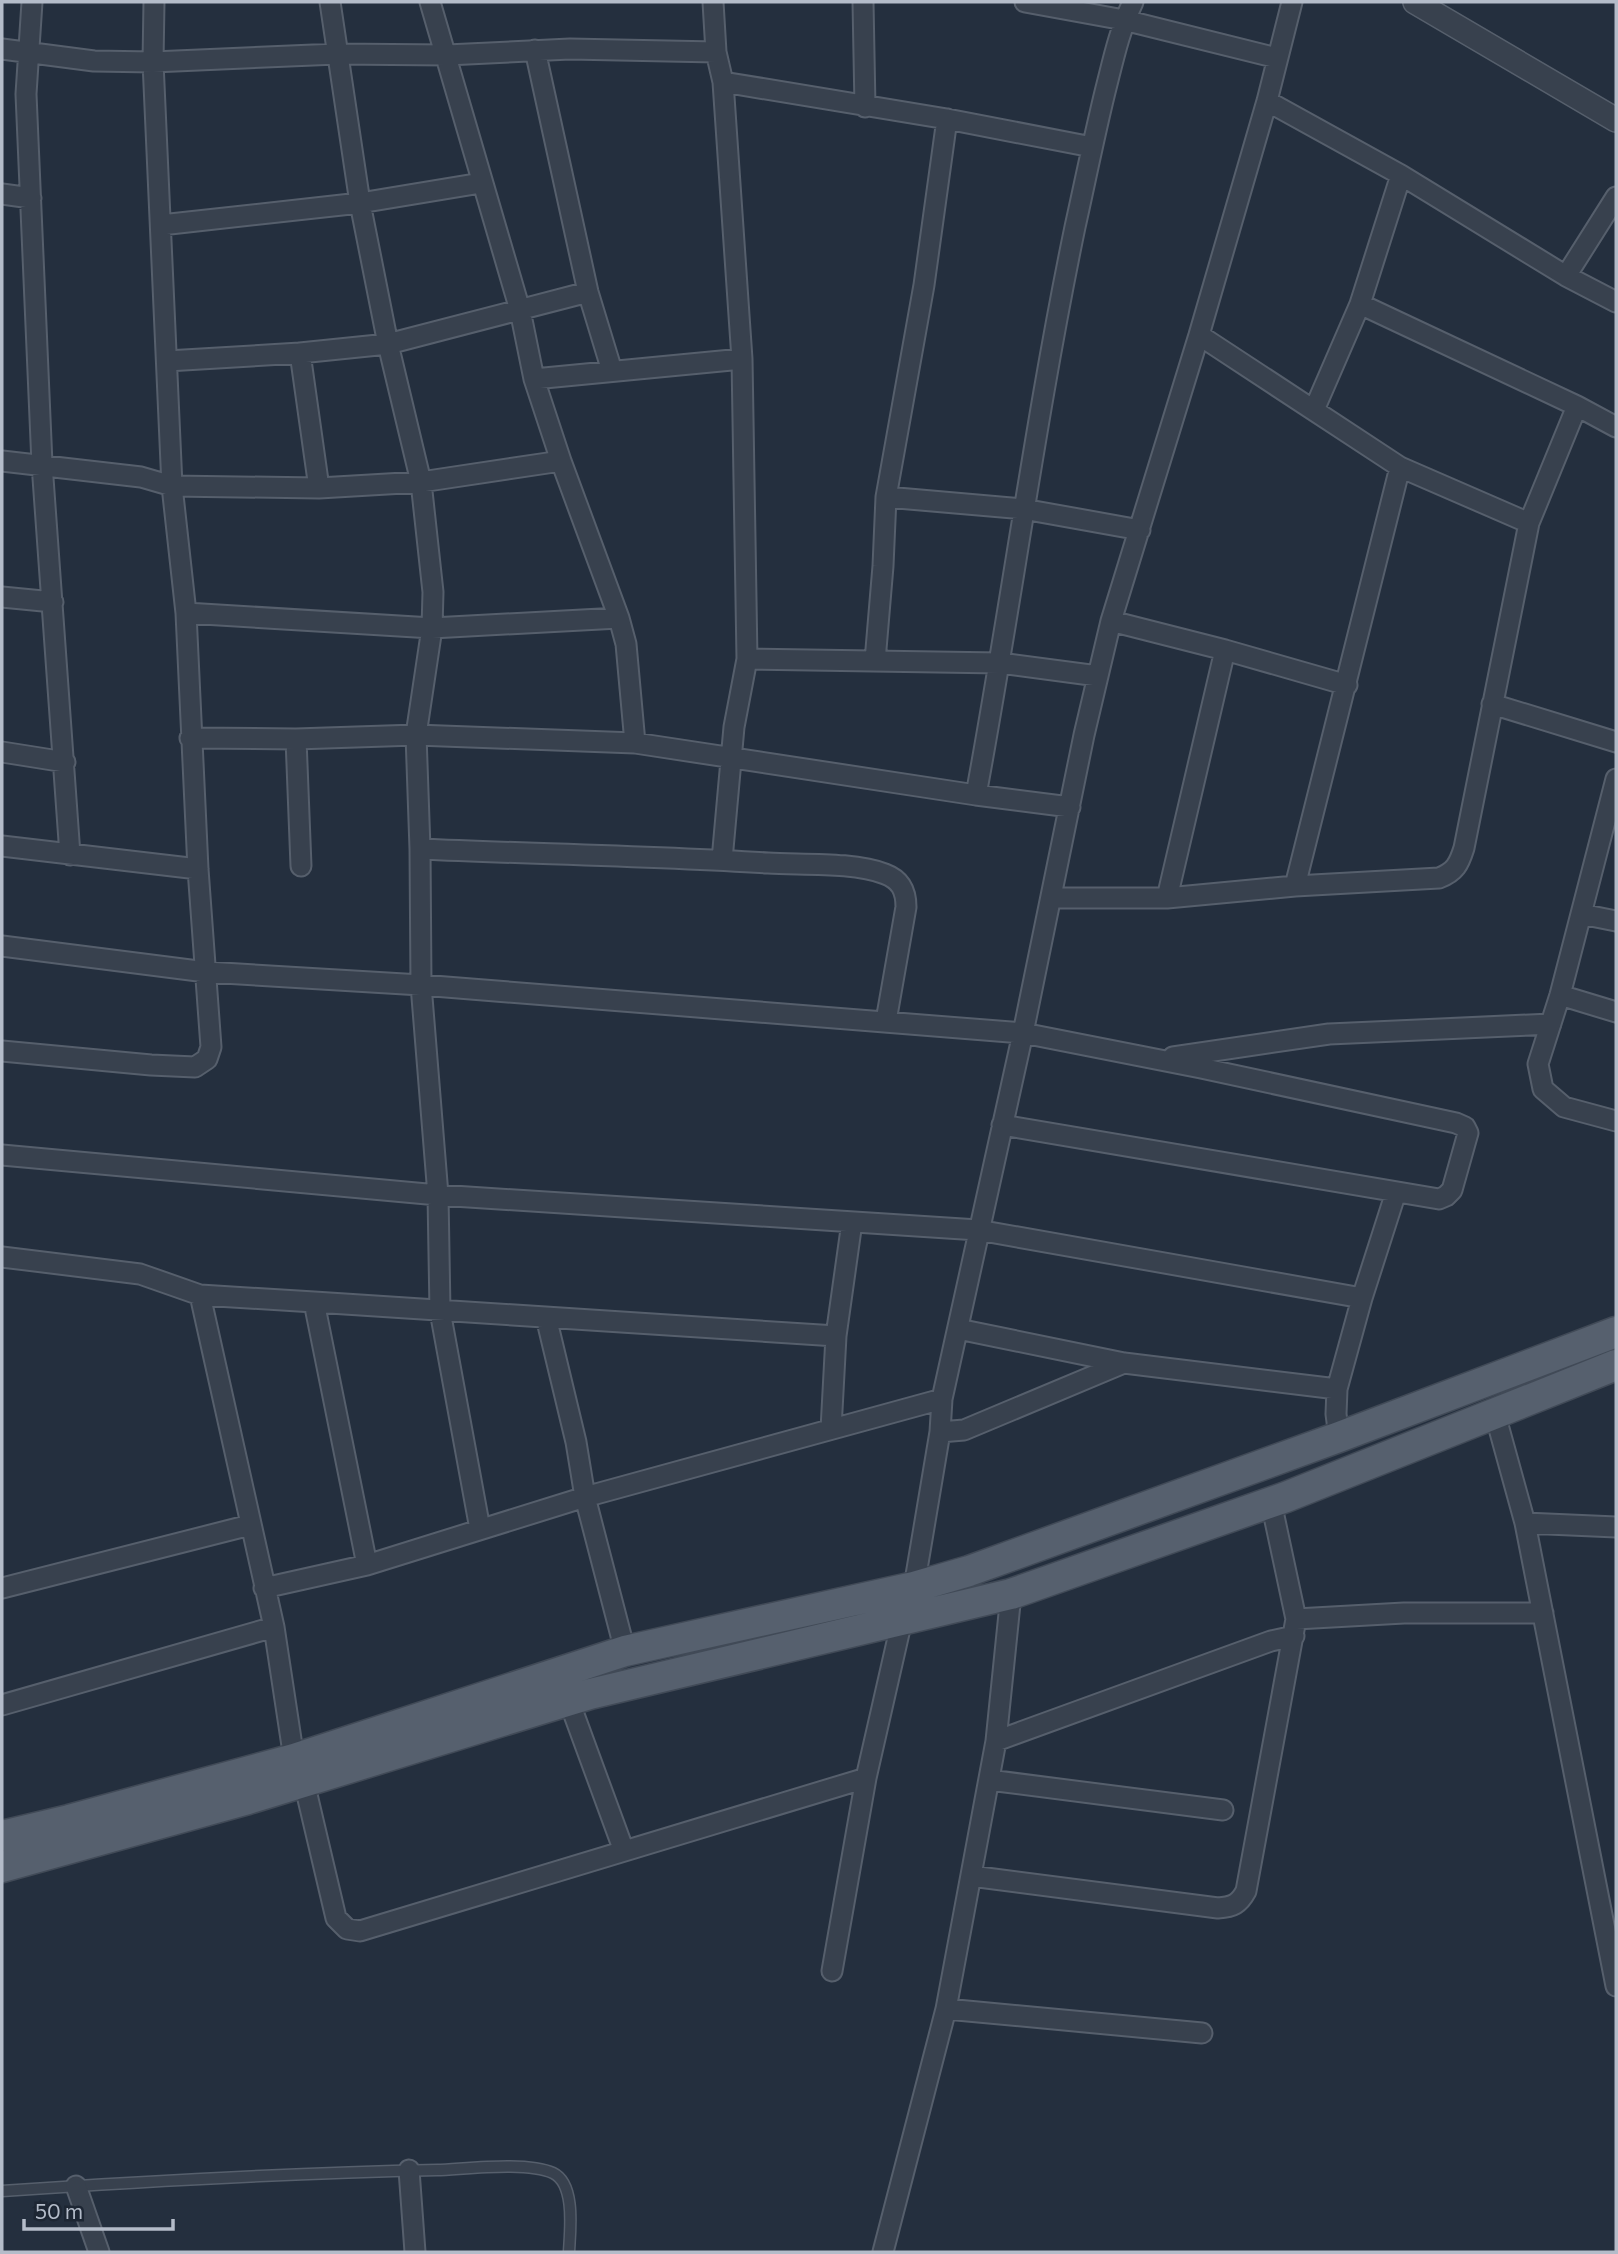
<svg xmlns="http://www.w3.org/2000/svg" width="1618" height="2254" font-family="Commissioner,sans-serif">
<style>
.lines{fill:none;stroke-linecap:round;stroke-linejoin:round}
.service-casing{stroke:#565f6c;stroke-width:13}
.minor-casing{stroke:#565f6c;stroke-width:23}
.tertiary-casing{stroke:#565f6c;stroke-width:26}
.primary-casing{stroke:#414a57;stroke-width:33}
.service{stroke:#38414e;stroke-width:10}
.minor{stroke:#38414e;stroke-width:19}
.tertiary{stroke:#38414e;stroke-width:23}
.primary{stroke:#56606e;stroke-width:30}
</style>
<rect width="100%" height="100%" fill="#242f3e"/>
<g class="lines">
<g class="service-casing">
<path id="service" d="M2,2191C146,2181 292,2173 437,2170C466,2169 527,2161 553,2173C576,2184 570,2231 569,2252"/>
</g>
<g class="minor-casing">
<path id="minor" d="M32,2L26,94L42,464L70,855
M330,2L360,203L388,344L421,482L433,592L432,628L416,735L420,849L421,985L438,1195L440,1311L480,1529
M430,2L520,310L534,379L561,461L619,618L626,644L635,743
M713,2L716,52L723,82L742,359L747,659L734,727L722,860
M863,2L865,107
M1025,2L1124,20L1277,58
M2,49L94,61L153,62L337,54L447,55L570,49L716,52
M535,50L588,292L612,371
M723,82L947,119L1092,147
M1267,101L1401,175L1566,276L1616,302
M2,194L31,198
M161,225L360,203L481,183
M1566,276L1616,197
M1360,304L1577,406L1616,427
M1199,335L1400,467L1529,523
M300,353L319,488
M167,361L300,353L388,344L588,292
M534,379L742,359
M1314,410L1360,304L1401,175
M2,461L141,477L172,486L319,488L421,482L561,461
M886,497L1023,509L1140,530
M2,597L53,602
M186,613L432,628L619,618
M1111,621L1225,650L1347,685
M747,659L1000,663L1098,676
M875,661L883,566L886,497L924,285L947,119
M1492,704L1616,742
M190,738L296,739L416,735L635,743L976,795L1070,807
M296,739L301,866
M2,752L65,762
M1616,779L1560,995L1538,1064L1543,1089L1564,1107L1616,1121
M976,795C1011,606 1036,415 1075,227C1085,182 1094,137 1105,92C1113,61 1119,31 1133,2
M2,846L198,869
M420,849C536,854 653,856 768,863C802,865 855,862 885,874C901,880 906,891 906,907L886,1021
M1295,886L1439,878C1455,872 1459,864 1464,848L1529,523L1577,406
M1051,898H1167L1295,886L1400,467
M1167,898L1225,650
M1581,914L1616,921
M2,946L206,972L421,985L1023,1033L1201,1068L1456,1123L1465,1127L1468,1133L1452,1190L1446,1196L1439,1199L1002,1125
M1560,995L1616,1012
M2,1051L151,1065L195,1067L207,1059L211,1047L198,869L186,613L172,486L153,62L154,2
M1173,1057L1329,1034L1551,1024
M2,1155L438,1195L978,1230L1362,1298
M2,1257L140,1274L200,1295L314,1302L367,1565
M200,1295L274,1627L294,1759
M314,1302L836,1336
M546,1317L576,1442L585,1497L625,1651
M958,1329L1124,1363L1337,1389
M1495,1414L1525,1523L1616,1986
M831,1429L836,1336L852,1222
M940,1432L964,1430L1124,1363
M1339,1437L1336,1414L1337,1389L1362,1298L1396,1192
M1525,1523L1616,1527
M914,1587L940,1432L942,1399L1023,1033L1084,735L1111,621L1199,335L1267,101L1292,2
M2,1588L250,1525
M264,1588L367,1565L585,1497L942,1399
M1296,1619L1404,1613H1543
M569,1701L624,1851
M2,1705L274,1627
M996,1741L1271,1641L1294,1636
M989,1780L1223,1810
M304,1782L336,1918L347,1929L360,1931L866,1778
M971,1876L1218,1908C1233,1907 1239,1904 1246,1891L1296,1619L1271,1502
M832,1971L866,1778L902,1620
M946,2009L1202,2033
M409,2170L415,2252
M76,2186L99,2252
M883,2252L946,2009L996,1741L1011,1594"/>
</g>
<g class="tertiary-casing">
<path id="tertiary" d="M1415,2L1616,120"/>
</g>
<g class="primary-casing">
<path id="primary" d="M2,1836L69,1820L294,1759L625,1651L914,1587L969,1571L1339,1437L1616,1332
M2,1867L248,1799L590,1694L1011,1594L1286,1497L1616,1365"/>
</g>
<use href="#service" class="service"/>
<use href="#minor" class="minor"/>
<use href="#tertiary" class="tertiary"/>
<use href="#primary" class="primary"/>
</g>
<rect width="1618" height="2254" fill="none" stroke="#b4bcc9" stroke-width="7"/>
<path d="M24 2219v10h149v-10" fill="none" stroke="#b4bcc9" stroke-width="3.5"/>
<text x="35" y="2219" font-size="21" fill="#b4bcc9" stroke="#1d2633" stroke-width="5" paint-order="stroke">50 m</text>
</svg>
